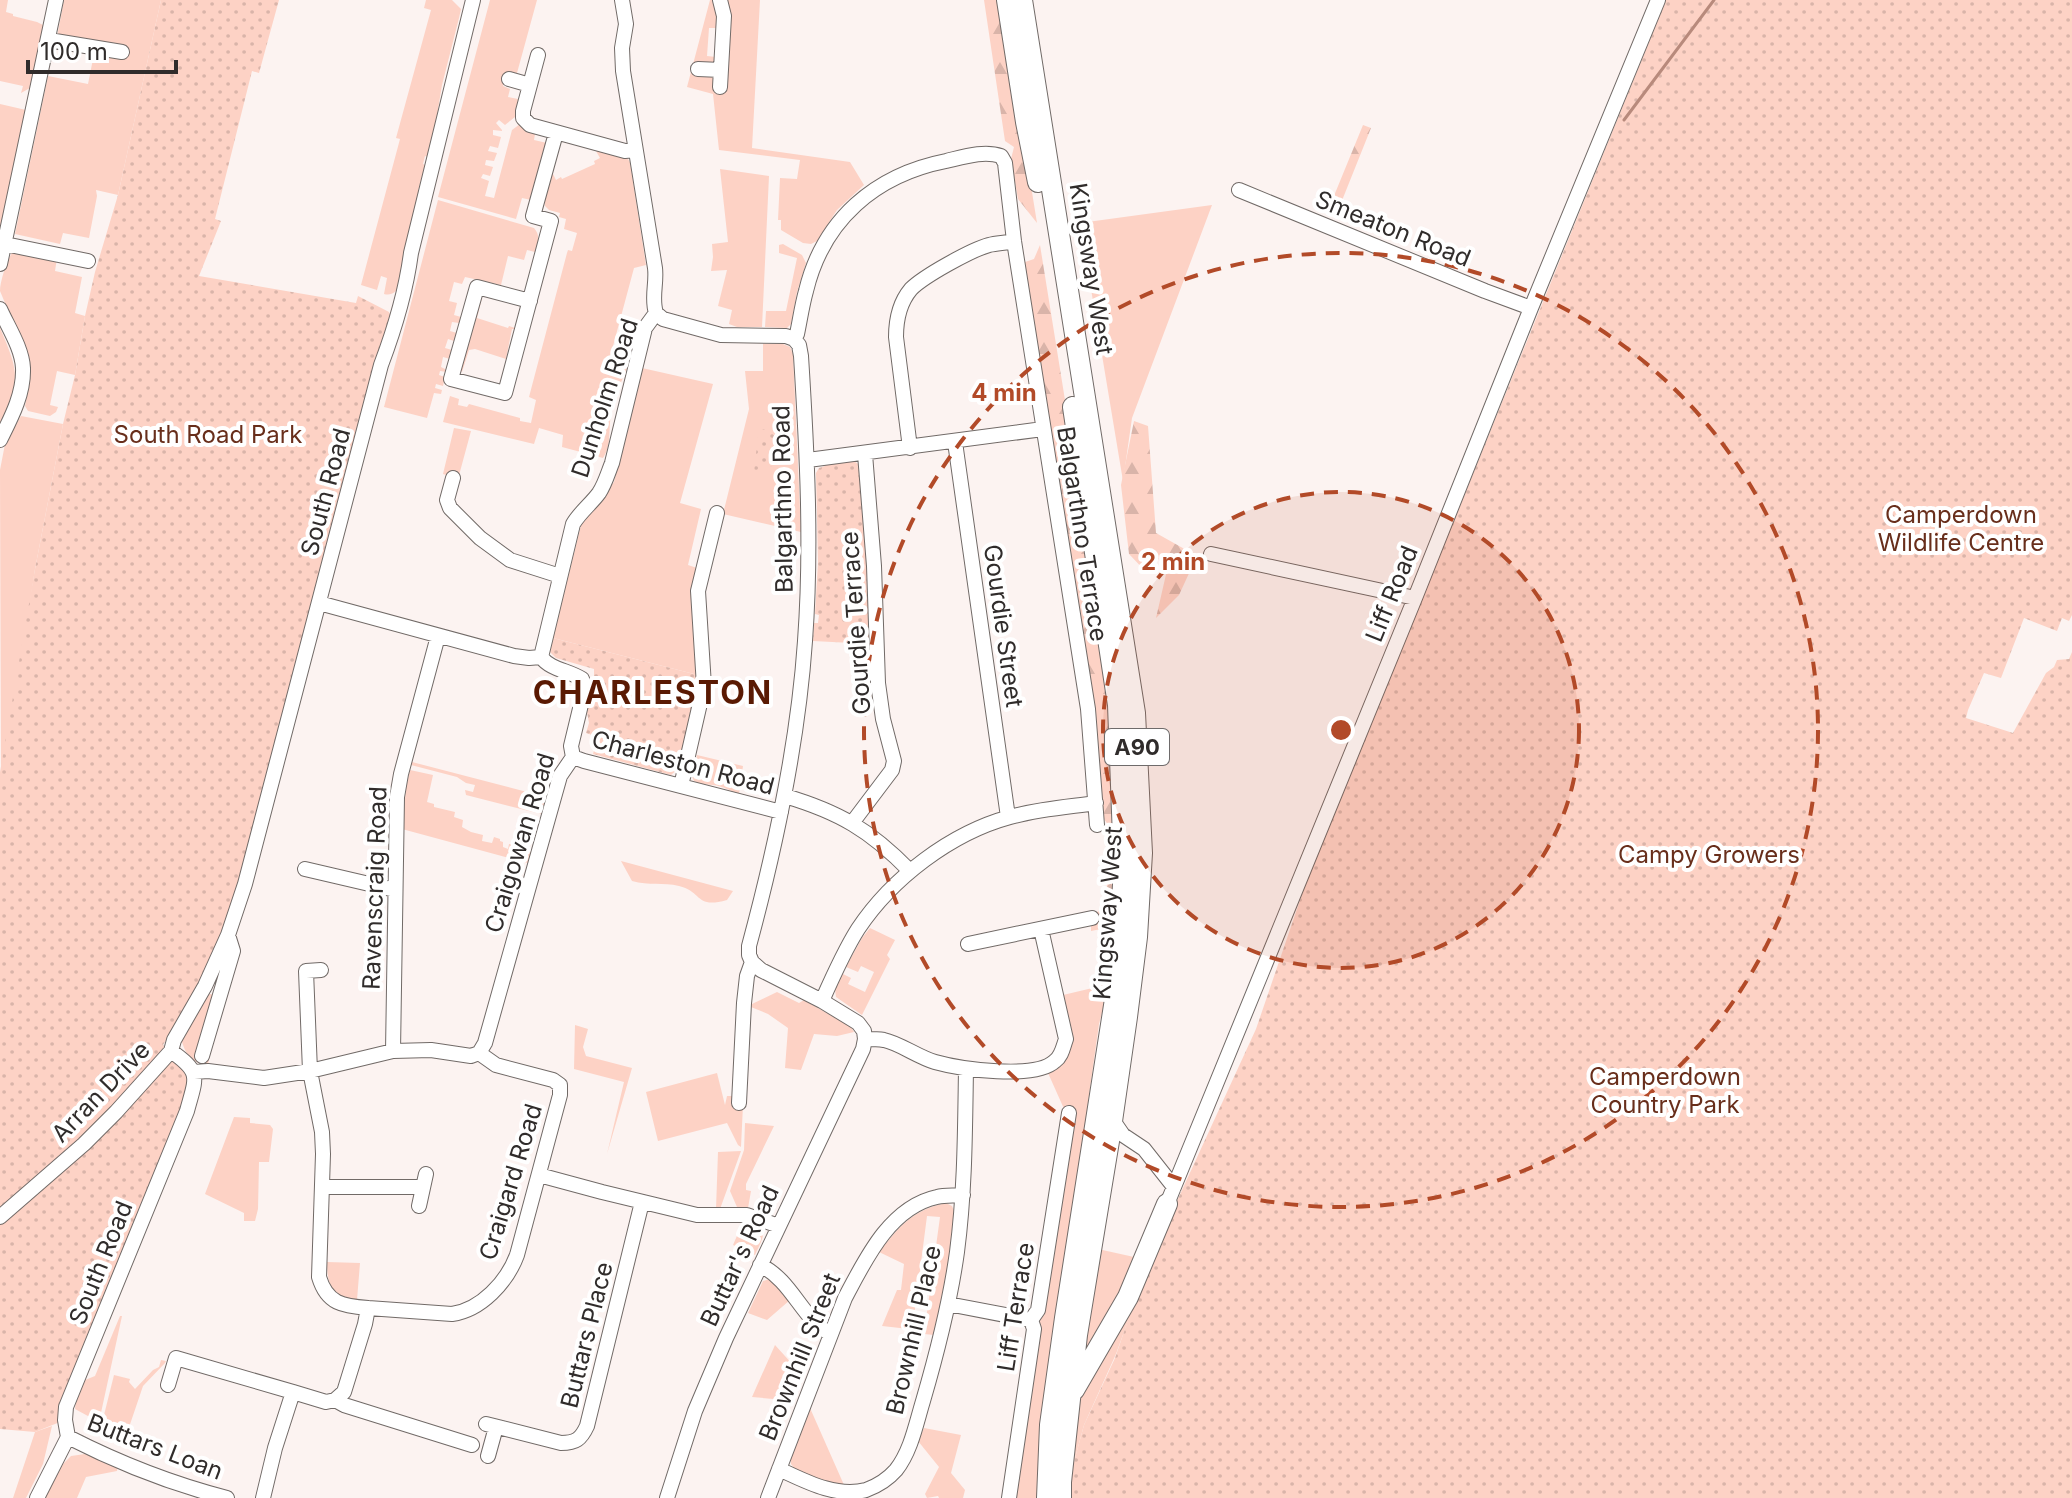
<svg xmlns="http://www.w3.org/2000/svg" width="2072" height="1498" font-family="Inter,sans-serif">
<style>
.green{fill:#fdd2c5}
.forest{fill:url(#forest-firs)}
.park{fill:url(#park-dots)}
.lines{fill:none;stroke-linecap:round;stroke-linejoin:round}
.stream{stroke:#b88a7c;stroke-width:3}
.minor-casing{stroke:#716a67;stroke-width:16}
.highway-casing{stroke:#716a67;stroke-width:22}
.minor{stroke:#fff;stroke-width:14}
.highway{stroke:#fff;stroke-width:20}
.ring{fill:none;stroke:#b24a28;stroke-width:4;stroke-dasharray:14 10}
.labels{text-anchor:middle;stroke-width:8;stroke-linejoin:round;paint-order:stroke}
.shield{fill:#fff;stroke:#6e6b6b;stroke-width:2}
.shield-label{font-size:22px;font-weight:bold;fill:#302c2b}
.street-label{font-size:24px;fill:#302c2b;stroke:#fff}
.park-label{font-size:24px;fill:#682e1b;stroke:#fff}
.district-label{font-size:32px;font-weight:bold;letter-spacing:2px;fill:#5a1a03;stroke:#fff}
.centre{fill:#b24a28;stroke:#fff;stroke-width:4}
.ring-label{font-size:24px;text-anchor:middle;font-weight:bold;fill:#b24a28;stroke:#fff;stroke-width:8;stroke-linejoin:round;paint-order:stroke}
</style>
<defs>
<pattern id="forest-firs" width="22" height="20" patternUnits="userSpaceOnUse" patternTransform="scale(2)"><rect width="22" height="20" fill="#fdd2c5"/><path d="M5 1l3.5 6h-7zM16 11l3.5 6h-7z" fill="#d9b4a9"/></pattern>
<pattern id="park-dots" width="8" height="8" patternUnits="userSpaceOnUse" patternTransform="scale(2)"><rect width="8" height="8" fill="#fdd2c5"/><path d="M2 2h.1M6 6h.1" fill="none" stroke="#d9b4a9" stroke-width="1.8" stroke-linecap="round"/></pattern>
</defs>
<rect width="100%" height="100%" fill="#fcf3f1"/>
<path class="green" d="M0,0H8L6,12L13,14V16L37,22L43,25V31L30,88L21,93L23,86L0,81Z
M64,0H161L118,195L96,190L97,196L89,238L63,233L60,244L15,234L48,76L88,84L96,44L57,37Z
M426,0H452L461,9L459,18L442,85L430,158L425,156L423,164L425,165L418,191L420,197L400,285C396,292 392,296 384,294L387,278L381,276L377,290L361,285L400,139L396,138L431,10L424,8Z
M490,0H537L517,73L507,72L503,86L510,89L508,97L518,99L515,117L505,125L499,120L496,123L502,130V131L493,130V135L501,137L498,148L490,146L488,151L497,153L494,161L486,160L485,165L493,167L490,176L483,174L481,178L489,181L485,196L494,198L512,130L520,124L526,132L535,134L534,140L547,143L531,200L522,198L516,219L438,197Z
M710,0H712L716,13H719L718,28H709L707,56L716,57L715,62L703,74L714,78L729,9L727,0H760L752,148L850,162L864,185L837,210L817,241L811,244L803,243L781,230V220H778L780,178L797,179L800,160L719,150L713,94L687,87Z
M0,104L26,110L0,235Z
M596,151L627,158L630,162L646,265L634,268L609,361L628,366C621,382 614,398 611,415C608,430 612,445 603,458L562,447L563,435L539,428L534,444L443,422L450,396L459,399L458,405L467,407L469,404L520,418V421L531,423L536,400L529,397L567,253L568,250L572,251L577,233L564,229L566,219L559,217L560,213L549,210L545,206L544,200L552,172L556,180L561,177L562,179L595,164L594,161L600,158Z
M720,169L769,176L762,327H737L729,324L732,310L718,306L727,270L711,271L713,257L712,244L728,242Z
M438,200L534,228C541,236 538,243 535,252L527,250L524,260L508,256L501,285L465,277L462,284L454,282L449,301L457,303L454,315L461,317L459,323L452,322L450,331L457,333L454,341L448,339L445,348L452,350L450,359L443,357L441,367L447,370V372L440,371L439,375L445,377L443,386L436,384L435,388L442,390L441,394L434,393L427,418L384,407Z
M1212,205L1132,418L1123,481L1080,223Z
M783,244L802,255L806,263L797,292L791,324L787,328L765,327L766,311H786L797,258L779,253V245Z
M15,248L57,258L55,271L82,277L75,313L85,316L75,375L57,371L50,405L58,407L56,412L50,416L28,411L25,406L30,379L28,358L0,291C0,280 8,257 15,248Z
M482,298L477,318L508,328L509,326L515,328L514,329H512L506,359L475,349L469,350L462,372L460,370L478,300Z
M0,328C19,372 21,380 0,425Z
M763,344H783L790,347L793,354L801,532L723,514L749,409L745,371H763Z
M642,368L713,384L680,503L701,509L688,565L697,568L698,675L553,638L581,525L614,482Z
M21,416L63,424L35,569L21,663L1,769L0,470L5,444Z
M454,428L471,431L458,479L443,474Z
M697,755L743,766L739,794C730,791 723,786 713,785C705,784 701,785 694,781L692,776Z
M412,762L546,797L541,814L466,795L465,790L473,792L475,785L466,783L457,777L411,765Z
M410,770L433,775L427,802L434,804V807L455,812L454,817L463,820L462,827L471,832L483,835L482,841L492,843L494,837L500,839V841L503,842V847L508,849L509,844H513V847L531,852L528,863L402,829L406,787Z
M621,861L733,891L727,900C695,909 703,892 679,886C663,882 649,886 632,881Z
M1106,910L1111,926H1115L1109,987L1099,1024L1047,1396L1038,1498H1013L1065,1111L1048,1073C1083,1052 1070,1028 1063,995L1101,986L1105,982L1111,927L1091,931V913Z
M870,928L895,940L887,955L890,959L862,1015L836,997L835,989L843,974L851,978L848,984L865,992L874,972L861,966L858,972L846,967L862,938Z
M777,992L799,1003L804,1000L851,1027L854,1032L837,1036L814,1034L801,1070L785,1068L788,1028L768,1014L751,1007L752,1004Z
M211,994L215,997L213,1005L209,1006L196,1054L209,1060L208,1064C191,1064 185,1054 181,1038L205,995Z
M575,1025L588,1029L583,1047L586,1056L632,1068L607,1154L624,1082L574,1069Z
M717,1073L725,1105L727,1096H734L743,1105L741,1147L738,1145L727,1123L658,1141L646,1092Z
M234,1117L250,1118V1123L270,1125L273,1129L269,1162H259L258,1209L255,1221H244V1213L205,1194Z
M745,1123L774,1126L746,1184V1190L751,1191L748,1208L737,1207L730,1191L744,1150Z
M741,1151L720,1209H716L718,1152Z
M946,1203L952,1206L954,1211L949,1259L934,1335L924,1334L940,1217L927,1216L912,1332H909V1329L882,1326L897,1290H901L904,1264L879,1252C900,1226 912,1210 946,1203Z
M743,1222C770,1227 765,1234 755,1255L733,1245Z
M1098,1249L1134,1257L1118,1304L1079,1368Z
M327,1262L360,1263L357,1300C332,1297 327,1285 327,1262Z
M770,1279L776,1282L790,1300L767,1320L748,1313L763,1281Z
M1134,1304L1116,1354L1084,1425L1069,1480L1080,1398Z
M120,1316H122L99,1422L75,1409L76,1400L85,1380L95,1376Z
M775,1345L794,1366L783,1396L795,1401L752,1397Z
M161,1360L166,1361L165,1363L143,1386L123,1445L109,1427L102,1423L114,1375L130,1379L129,1382L135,1389L153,1370L159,1367Z
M810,1408L844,1485L828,1483L795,1469L791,1464V1458Z
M52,1426L43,1464L26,1498H13L35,1432Z
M924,1428L961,1435L951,1473L965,1490L963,1498H939L938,1496L927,1498L925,1494L939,1467L918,1441Z
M85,1454L118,1466L117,1471L86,1477L77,1498H45L63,1464L71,1456Z"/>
<path class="forest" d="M984,0H1001L1037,223L1018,199L1011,159L1014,147L1005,141Z
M1363,125L1371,128L1339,208H1329Z
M1040,245L1070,431L1110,706L1116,784L1115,926H1111L1106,910L1109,826L1101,815L1022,263L1034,259Z
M1134,421L1148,426L1156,533L1197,556L1179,595L1156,618L1167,570L1155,555L1148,574L1129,554L1121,485Z"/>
<path class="park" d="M161,0H279L259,73L252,71L215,219L221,221L199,276L356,303L358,296L389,312L392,319L232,907L197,990L163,1045L188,1063L194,1072L65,1420L35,1432L0,1429V772L35,569L63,424L75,375L85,316L95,272L118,195Z
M1666,0H2072V615L2069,621L2062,618L2057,631L2024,618L2001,678L1984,673L1968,710L1966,718L2013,733L2046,673L2054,667L2057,660L2069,659L2072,652V1498H1070L1069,1480L1084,1425L1115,1358L1139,1288L1160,1238L1256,1029L1309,874L1415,598L1459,508Z
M759,428C792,436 787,470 754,471Z
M852,460L863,467L871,644L813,641L814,623H818L819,615L815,614L818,562L816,473L819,468L825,466V462Z
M553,638L698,675L697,691L679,768L671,775L593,754L598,737L586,733L589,723L587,712L594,687V669L556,658L550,652Z"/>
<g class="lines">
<path class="stream" d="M1624,120L1714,0"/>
<g class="minor-casing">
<path id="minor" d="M622,0L626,24L622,48L623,71L655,268C657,283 651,298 656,313
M720,0L724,16L720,87
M49,40L122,52
M538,55L523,111V118L530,125L625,151L635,150
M698,69L721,70
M509,79L530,85
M1239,190L1485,291L1531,308
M5,244L88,261
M0,264L56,0
M530,301L477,287L451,379L505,393L551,221L533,216L556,133
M0,309C8,327 22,348 23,368C24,394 11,418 0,440
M656,313L663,319L721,335L786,336L794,339
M794,339L797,334C800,320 802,305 806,291C823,220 875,175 946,161C963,157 984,150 1001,156L1005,163L1014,241L1088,709L1097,825
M955,442L1008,817
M910,448L896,337C896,320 900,302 911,289C924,276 971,250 989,245C997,243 1006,243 1014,241
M808,460L1043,429
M453,478L447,500L450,508L480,538L510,560L560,576
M1211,554L1415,598
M319,603L514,656L529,658L541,657
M541,657L573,524C580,512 591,504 599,493C605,484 608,473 612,463L645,328L656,313
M573,757L584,761L781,812
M681,786L704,686L698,591L717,513
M785,796C839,812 870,830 910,871
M852,823L892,770L894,761L883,719L878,683L874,566L865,454
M305,869L395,890
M968,944L1092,918
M752,962L749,955V946C776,846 798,744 805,641C812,546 807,451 801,356L799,345L794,339
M752,962L761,970L822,1001L858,1023L864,1031L865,1039
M822,1001C833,976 844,951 858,929C892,878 951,833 1010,817C1038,809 1067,807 1096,803
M865,1039C871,1039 878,1039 884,1040C899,1043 918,1057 935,1062C960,1069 1035,1080 1055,1061C1062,1056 1063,1047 1066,1039L1041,929
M393,1051L397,797L401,774L438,636
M479,1053L485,1043L560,776L573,757L571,746L585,688L582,679C568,670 551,670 541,657
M202,1056L233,951L228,935
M194,1072L208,1071L264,1078L310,1071L393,1051L431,1050L471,1056L479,1053L496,1065L553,1080L560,1085V1095L517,1255C507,1282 481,1310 452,1314L368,1308
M739,1103L744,1003L747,976L752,962
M1112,1119L1123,1135L1144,1149L1174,1187
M539,1175L602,1192L697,1215H747L779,1226
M323,1187H423
M1167,1204L1415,598L1531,308L1658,0
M419,1206L426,1174
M0,1217L84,1144L116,1112L171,1051L174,1040L205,986L228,935L245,884L381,365C395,328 406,291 411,253L473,0
M760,1265C793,1281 802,1320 831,1334
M948,1304L1031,1320
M168,1385L176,1358L293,1392
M335,1400L344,1405L472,1445
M486,1424L561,1443C576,1443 581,1439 587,1426L642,1202
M68,1437C119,1463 172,1484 227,1498
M488,1456L496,1427
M779,1469C805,1481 836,1498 866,1490C877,1486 889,1478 896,1470C911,1451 916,1424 923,1401C937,1353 950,1303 957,1252C965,1191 965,1130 966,1069
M37,1498L68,1437L65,1420L66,1407L187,1111C196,1077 202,1073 171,1051
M263,1498L275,1448L293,1392L326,1402L335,1400L344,1392L365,1324L368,1308C343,1306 327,1304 319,1277L323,1154L322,1132L310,1071L306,971L321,970
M667,1498L695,1411L726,1338L863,1049L865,1039
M768,1498L845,1298C865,1260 890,1207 937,1197C945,1195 954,1196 963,1195
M1009,1498L1034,1329L1031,1320L1038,1310L1069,1113"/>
</g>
<g class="highway-casing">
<path id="highway" d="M1007,0L1026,122L1038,182
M1022,0L1135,713L1142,853L1137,937L1127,1017L1110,1135L1077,1335L1061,1482V1498
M1074,1390L1128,1297L1167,1204
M1047,1498L1050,1425L1065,1318L1118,980L1124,865L1118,705L1073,407"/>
</g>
<use href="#minor" class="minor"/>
<use href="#highway" class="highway"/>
</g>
<circle cx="1341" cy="730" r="238" fill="#b24a28" fill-opacity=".12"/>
<g class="ring">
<circle cx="1341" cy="730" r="238"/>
<circle cx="1341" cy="730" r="477"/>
</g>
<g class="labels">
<rect class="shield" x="1105" y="729" width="64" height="36" rx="6"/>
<g class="shield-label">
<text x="1137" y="755">A90</text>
</g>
<g class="street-label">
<text transform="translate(1393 229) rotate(22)" y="8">Smeaton Road</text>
<text transform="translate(1091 269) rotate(81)" y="8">Kingsway West</text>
<text transform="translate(605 398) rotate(-72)" y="8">Dunholm Road</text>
<text transform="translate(326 492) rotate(-75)" y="8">South Road</text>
<text transform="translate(783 499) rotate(-91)" y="8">Balgarthno Road</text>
<text transform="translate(1082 534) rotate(81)" y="8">Balgarthno Terrace</text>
<text transform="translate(1392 594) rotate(-68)" y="8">Liff Road</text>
<text transform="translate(856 623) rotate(-94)" y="8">Gourdie Terrace</text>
<text transform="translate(1003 626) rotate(82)" y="8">Gourdie Street</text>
<text transform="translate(683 763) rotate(15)" y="8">Charleston Road</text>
<text transform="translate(520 843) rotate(-73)" y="8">Craigowan Road</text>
<text transform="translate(375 888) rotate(-88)" y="8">Ravenscraig Road</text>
<text transform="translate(1108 913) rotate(-86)" y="8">Kingsway West</text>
<text transform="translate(101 1092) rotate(-46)" y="8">Arran Drive</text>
<text transform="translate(511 1182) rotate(-73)" y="8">Craigard Road</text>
<text transform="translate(740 1256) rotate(-65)" y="8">Buttar's Road</text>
<text transform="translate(101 1263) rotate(-68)" y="8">South Road</text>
<text transform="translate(1016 1307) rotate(-81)" y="8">Liff Terrace</text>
<text transform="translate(914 1330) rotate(-77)" y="8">Brownhill Place</text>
<text transform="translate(587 1335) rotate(-76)" y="8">Buttars Place</text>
<text transform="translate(800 1357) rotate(-68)" y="8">Brownhill Street</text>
<text transform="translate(155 1447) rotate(21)" y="8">Buttars Loan</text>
</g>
<g class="park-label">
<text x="208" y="443">South Road Park</text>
<text x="1961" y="523">Camperdown<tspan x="1961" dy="28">Wildlife Centre</tspan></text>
<text x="1709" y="863">Campy Growers</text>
<text x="1665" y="1085">Camperdown<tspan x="1665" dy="28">Country Park</tspan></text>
</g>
<g class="district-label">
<text x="653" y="704">CHARLESTON</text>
</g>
</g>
<circle cx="1341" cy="730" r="12" class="centre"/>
<g class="ring-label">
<text x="1004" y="401">4 min</text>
<text x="1173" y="570">2 min</text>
</g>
<path d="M28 60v12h148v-12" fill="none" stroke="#302c2b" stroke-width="4"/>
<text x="40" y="60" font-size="24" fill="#302c2b" stroke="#ffffff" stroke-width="6" paint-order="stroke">100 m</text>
</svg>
